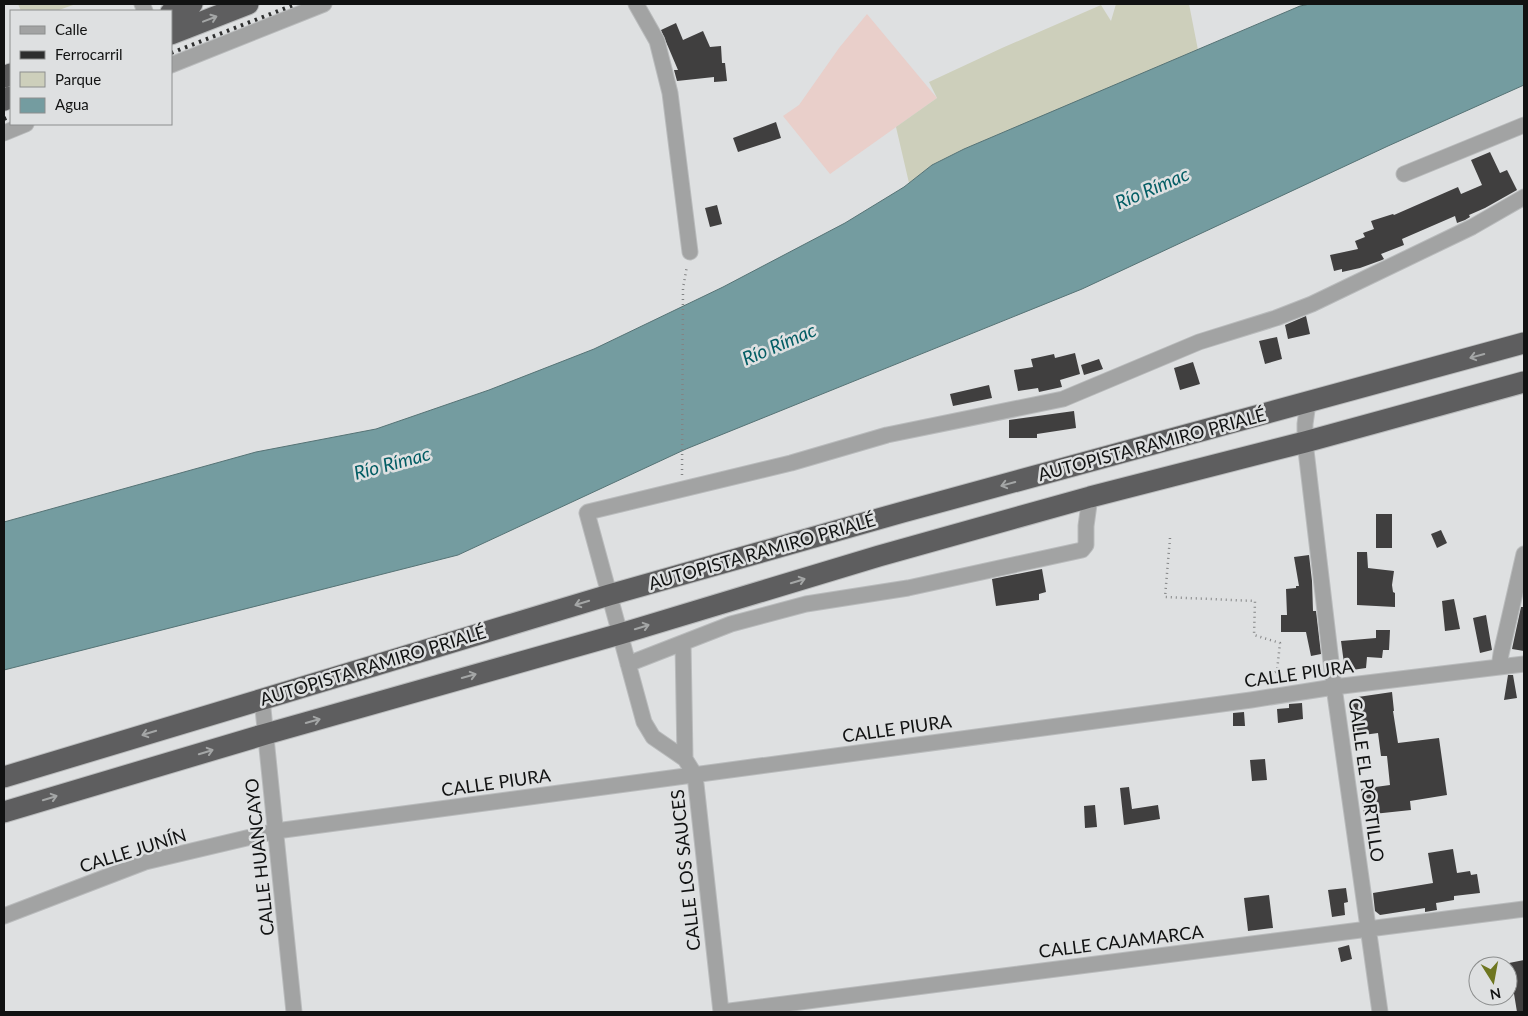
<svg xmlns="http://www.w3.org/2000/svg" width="1528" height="1016" font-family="Lato,sans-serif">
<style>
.industrial{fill:#e9cfca}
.green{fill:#cdcfbb}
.water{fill:#749ca0;stroke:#567375}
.building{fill:#403f3f}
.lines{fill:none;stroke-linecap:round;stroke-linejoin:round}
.minor-casing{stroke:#b9bbbc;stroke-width:17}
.highway-casing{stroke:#b9bbbc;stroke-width:23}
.path{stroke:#838485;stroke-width:2.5;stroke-dasharray:1 4;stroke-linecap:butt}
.minor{stroke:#a2a3a3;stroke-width:15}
.highway{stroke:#5e5e5f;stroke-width:21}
.rail{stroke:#2d2e2e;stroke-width:4;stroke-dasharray:2.5 5;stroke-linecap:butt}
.oneway{stroke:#a4a6a6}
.labels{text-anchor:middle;stroke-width:5;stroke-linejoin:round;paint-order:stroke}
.street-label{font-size:18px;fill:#111212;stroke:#dee0e1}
.water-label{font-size:19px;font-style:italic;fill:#035d64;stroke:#dee0e1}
</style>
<rect width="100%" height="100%" fill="#dee0e1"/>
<path class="industrial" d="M867,14L937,98L830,174L783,116L799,105L839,48Z"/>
<path class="green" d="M18,4H76L56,11H21Z
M1116,4H1189L1198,50L964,149L932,165L909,183L896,127L937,98L929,82L1002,48L1101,5L1111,21Z"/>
<path class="water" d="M1310,4H1524V85L1388,146L1082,289L686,449L458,555L4,670V522L256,452L376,429L489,390L594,349L723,287L845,223L904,187L932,165L964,149L1300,6Z"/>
<path class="building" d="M676,23L683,40L703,31L710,47L721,46L722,63H725L727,81L714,82V77L677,81L674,70H678L661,30Z
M776,122L781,138L738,152L733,138Z
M1490,152L1500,173L1507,170L1517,190L1485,208L1469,215L1470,217L1465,220L1457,223L1455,216L1402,239L1404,245L1381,254L1384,259L1382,260L1360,268L1342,272V269L1334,271L1330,255L1358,249L1355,241L1365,237L1363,233L1374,229L1371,221L1393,214L1394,215L1458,187L1461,194L1482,185L1471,160Z
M717,205L722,224L710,227L705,208Z
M1306,316L1310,334L1288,339L1285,325Z
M1277,337L1282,359L1265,364L1259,341Z
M1075,353L1080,374L1060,380L1062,387L1039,392L1038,388L1018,391L1014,370L1033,367L1031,359L1054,354L1055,358Z
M1099,359L1103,369L1084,375L1081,365Z
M1193,362L1200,384L1180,390L1174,368Z
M989,385L992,398L953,406L950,394Z
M1074,411L1076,428L1037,434V438H1009V420Z
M1376,514H1392V548H1376Z
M1441,530L1447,543L1437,548L1431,534Z
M1357,552H1367L1368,568L1394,571L1392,585L1393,592L1395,593V607L1357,605Z
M1309,555L1312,581L1313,611H1316L1321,654L1311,656L1306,632H1281V615H1287L1286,589L1296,588V586H1299L1294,557Z
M1042,569L1046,592L1039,594V600L996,606L992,579Z
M1454,599L1460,629L1445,631L1442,601Z
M1521,607H1524V651L1512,649Z
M1486,615L1492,650L1480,653L1473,618Z
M1376,630H1390L1389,650H1383L1382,658L1367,657L1366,668L1345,671L1341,641L1376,638Z
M1508,675H1513L1517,698L1504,700Z
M1392,692L1394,711H1393L1398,743L1439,738L1447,795L1410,801L1411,810L1364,815L1361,789L1390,785L1387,756H1381L1378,733L1356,736L1351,698Z
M1302,703L1303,719L1278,723L1277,709L1289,708V704Z
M1244,712L1245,726H1233V713Z
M1265,759L1267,780L1252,781L1250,760Z
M1129,787L1132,809L1158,805L1160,819L1124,825L1120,788Z
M1095,805L1097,827L1085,828L1084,806Z
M1453,849L1457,873L1470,871L1471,875L1477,874L1480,893L1454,896V900L1436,903L1437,910L1425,912V908L1380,915L1375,911L1373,893L1433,883L1428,853Z
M1346,888L1348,902L1344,903L1345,915L1332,917L1328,890Z
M1269,895L1273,928L1248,931L1244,898Z
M1349,945L1352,959L1341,962L1338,948Z
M1524,960V1012H1517L1509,963Z"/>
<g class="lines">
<g class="minor-casing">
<path id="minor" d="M142,4L145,11
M636,4L657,41L670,93L690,252
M171,65L324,4
M4,133L26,124
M1404,174L1524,125
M1308,403L1305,424V442L1334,687L1380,1012
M683,643L685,759
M628,664L731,624L806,604L908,588L1082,550L1086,545V526L1090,497
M1499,667L1501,654L1524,554
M262,699L294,1012
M4,916L145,862L276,831L1251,700L1334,687L1524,664
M721,1012L695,775L685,759L653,737L644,722L587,513L588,512L791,463L887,435L1063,399L1199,342L1276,318L1312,304L1472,227L1524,197
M722,1012L1524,909"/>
</g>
<g class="highway-casing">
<path id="highway" d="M171,12L192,4
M171,34L248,4
M4,77L11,74
M4,100L11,97
M4,777L609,595L903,512L1524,343
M4,812L266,734L620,634L879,556L1090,497L1305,442L1524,382"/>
</g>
<path class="path" d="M682,475L683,288L687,266
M1170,538L1165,597L1255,601L1254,635L1280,643L1277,671L1260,684"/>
<use href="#minor" class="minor"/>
<use href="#highway" class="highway"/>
<path class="rail" d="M171,53L296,4
M4,119L11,116"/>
</g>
<defs><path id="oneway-shaft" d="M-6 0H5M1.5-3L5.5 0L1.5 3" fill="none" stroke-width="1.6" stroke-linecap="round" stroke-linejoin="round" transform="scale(1.25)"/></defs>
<g class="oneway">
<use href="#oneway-shaft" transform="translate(210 19) rotate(-21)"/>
<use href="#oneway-shaft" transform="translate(1477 356) rotate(165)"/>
<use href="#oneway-shaft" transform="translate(1008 484) rotate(165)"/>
<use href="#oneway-shaft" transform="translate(798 581) rotate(-17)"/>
<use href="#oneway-shaft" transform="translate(582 603) rotate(163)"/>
<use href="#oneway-shaft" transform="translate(642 627) rotate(-17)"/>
<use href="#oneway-shaft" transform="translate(469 676) rotate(-16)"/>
<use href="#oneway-shaft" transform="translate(313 721) rotate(-16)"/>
<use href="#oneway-shaft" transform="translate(149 733) rotate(163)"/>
<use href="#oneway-shaft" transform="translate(206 752) rotate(-17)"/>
<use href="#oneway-shaft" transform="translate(50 798) rotate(-17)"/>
</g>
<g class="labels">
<g class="street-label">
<text transform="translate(1152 445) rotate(-15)" y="6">AUTOPISTA RAMIRO PRIALÉ</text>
<text transform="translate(762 552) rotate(-16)" y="6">AUTOPISTA RAMIRO PRIALÉ</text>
<text transform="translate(373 666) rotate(-17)" y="6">AUTOPISTA RAMIRO PRIALÉ</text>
<text transform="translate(1299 674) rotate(-8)" y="6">CALLE PIURA</text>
<text transform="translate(897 729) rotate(-8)" y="6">CALLE PIURA</text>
<text transform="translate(1366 780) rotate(82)" y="6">CALLE EL PORTILLO</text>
<text transform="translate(496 783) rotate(-8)" y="6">CALLE PIURA</text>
<text transform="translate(133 851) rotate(-17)" y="6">CALLE JUNÍN</text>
<text transform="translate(260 857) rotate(-96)" y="6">CALLE HUANCAYO</text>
<text transform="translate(686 870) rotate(-96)" y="6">CALLE LOS SAUCES</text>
<text transform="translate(1121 942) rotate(-7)" y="6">CALLE CAJAMARCA</text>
</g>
<g class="water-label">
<text transform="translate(1152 188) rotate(-23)" y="7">Río Rímac</text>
<text transform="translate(779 344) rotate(-23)" y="7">Río Rímac</text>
<text transform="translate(392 463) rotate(-15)" y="7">Río Rímac</text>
</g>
</g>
<rect width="1528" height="1016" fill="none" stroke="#111212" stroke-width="10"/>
<rect x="10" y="10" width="162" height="115" fill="#dee0e1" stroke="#8c8e8e"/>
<rect x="20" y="26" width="25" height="8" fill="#a2a3a3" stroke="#8c8e8e"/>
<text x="55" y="35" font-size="15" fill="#111212">Calle</text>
<rect x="20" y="51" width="25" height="8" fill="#2d2e2e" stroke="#8c8e8e"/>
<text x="55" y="60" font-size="15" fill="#111212">Ferrocarril</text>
<rect x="20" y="72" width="25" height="15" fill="#cdcfbb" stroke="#8c8e8e"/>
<text x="55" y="85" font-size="15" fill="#111212">Parque</text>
<rect x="20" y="98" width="25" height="15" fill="#749ca0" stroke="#8c8e8e"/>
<text x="55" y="110" font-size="15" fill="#111212">Agua</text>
<g transform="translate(1493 981) rotate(169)"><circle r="24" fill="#dee0e1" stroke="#8c8e8e"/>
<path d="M0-4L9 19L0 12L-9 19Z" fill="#6e7620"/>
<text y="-8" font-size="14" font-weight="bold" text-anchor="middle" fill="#111212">N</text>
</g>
</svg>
